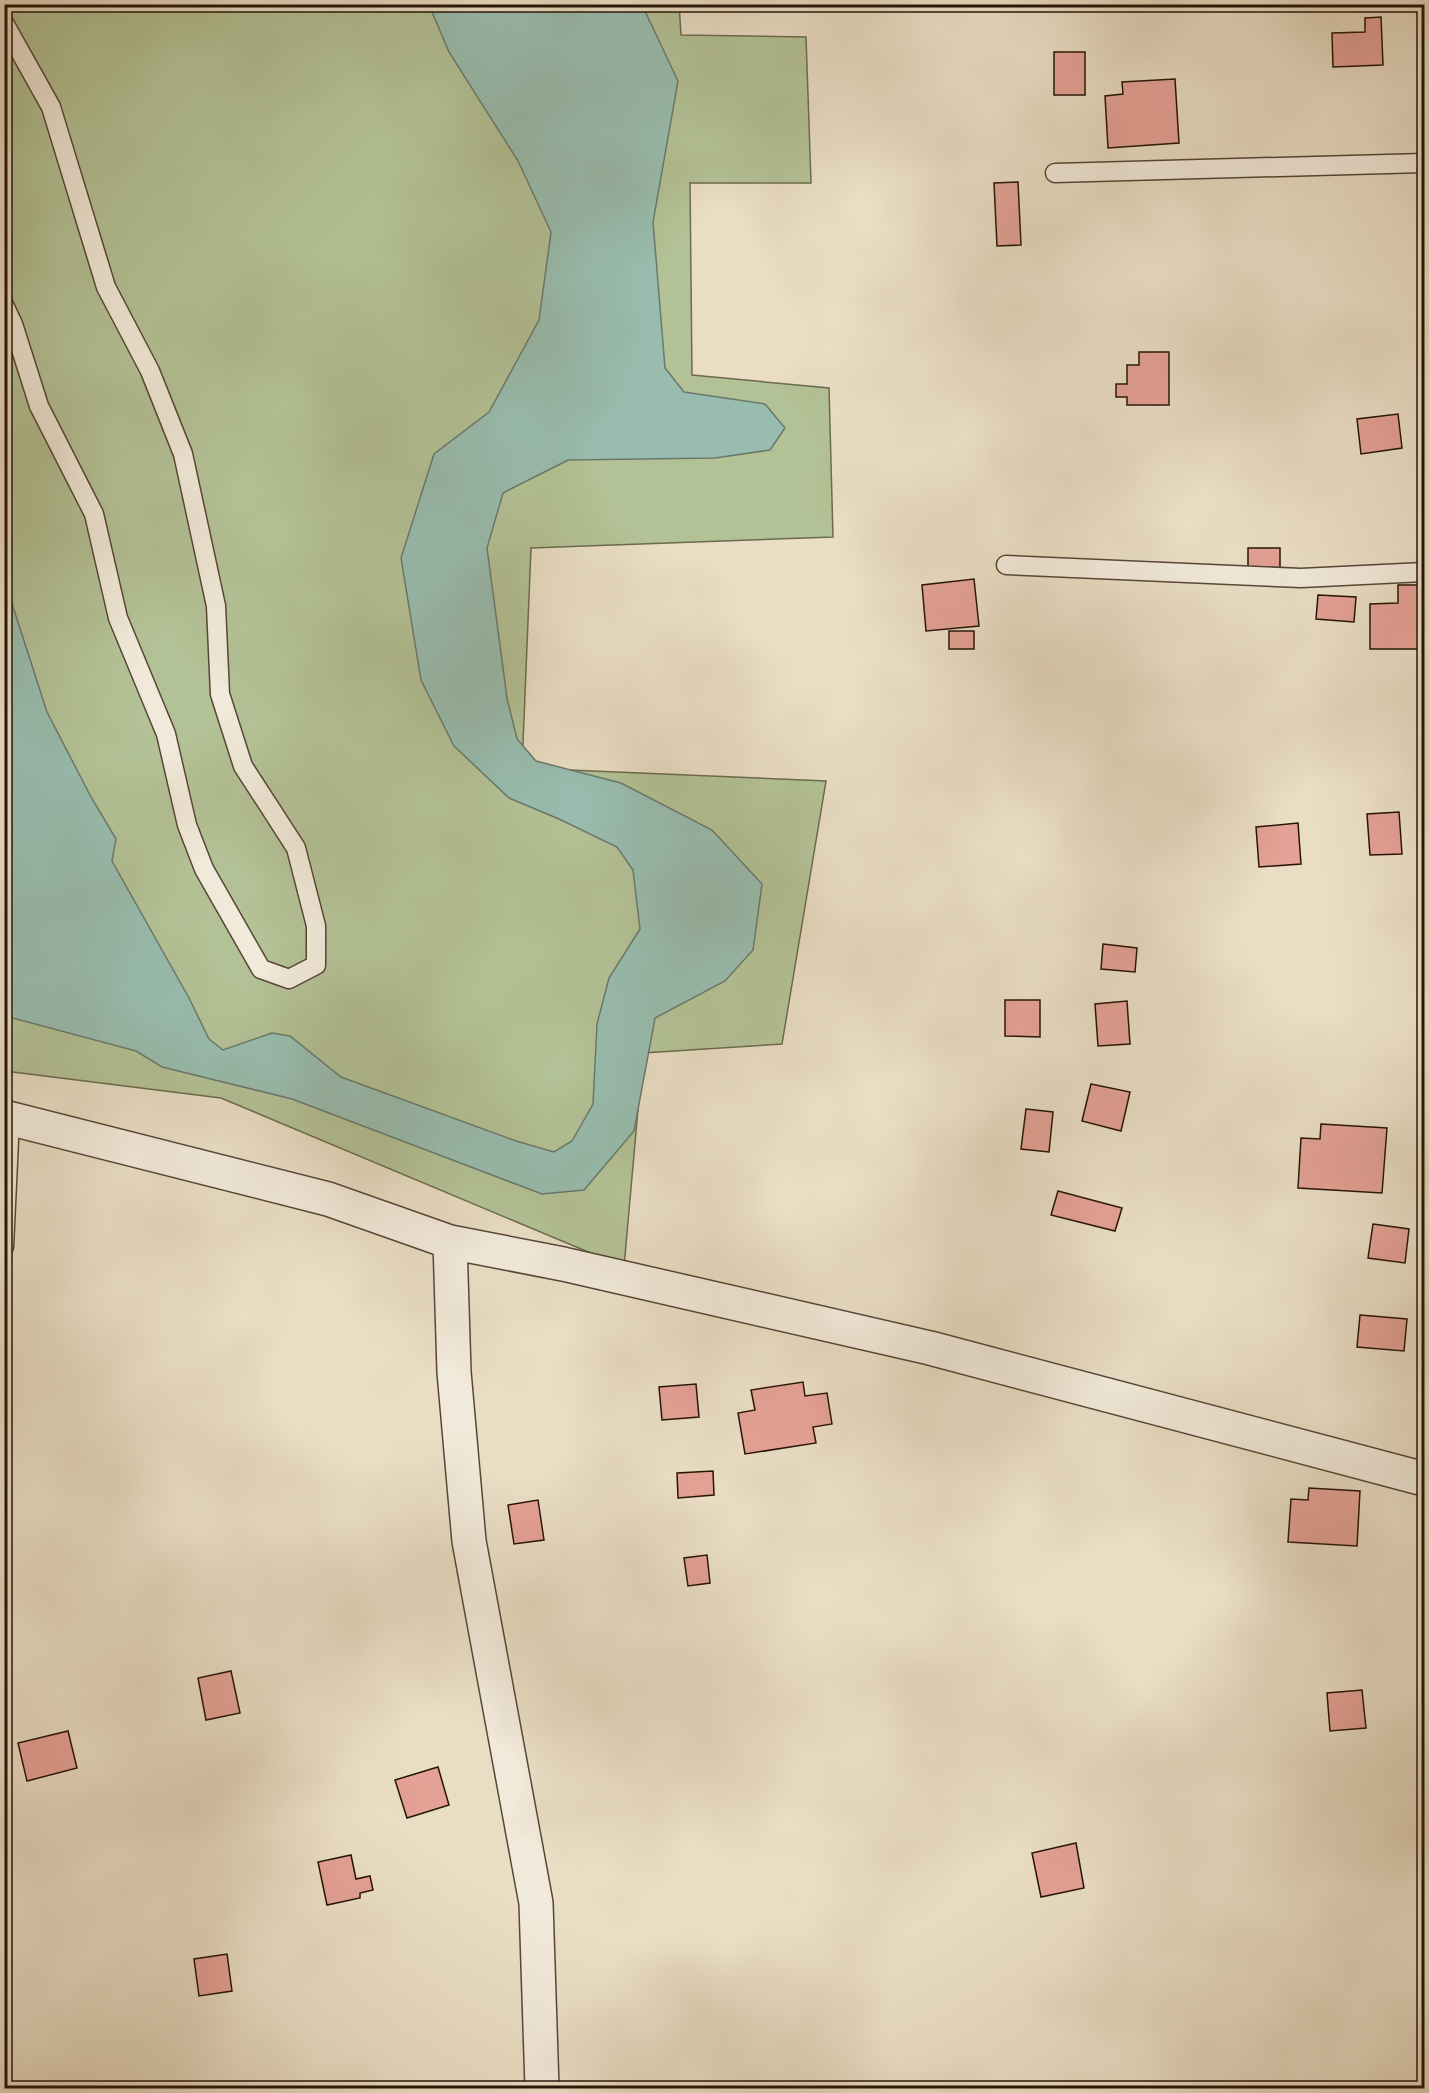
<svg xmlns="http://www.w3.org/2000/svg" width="1429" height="2093" font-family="Alegreya,serif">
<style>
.green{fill:#b3c296;stroke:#6c6b4e;stroke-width:1.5}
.water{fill:#98bdaf;stroke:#6a796c;stroke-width:1.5}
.building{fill:#e4a195;stroke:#261407;stroke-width:1.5}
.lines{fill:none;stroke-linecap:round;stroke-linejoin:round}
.lane-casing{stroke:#574636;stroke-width:21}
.street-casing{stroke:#574636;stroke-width:36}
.lane{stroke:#f1e9d9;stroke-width:18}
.street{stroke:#f1e9d9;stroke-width:33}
</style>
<rect width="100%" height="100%" fill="#e9ddc4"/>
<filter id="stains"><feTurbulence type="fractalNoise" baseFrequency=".00333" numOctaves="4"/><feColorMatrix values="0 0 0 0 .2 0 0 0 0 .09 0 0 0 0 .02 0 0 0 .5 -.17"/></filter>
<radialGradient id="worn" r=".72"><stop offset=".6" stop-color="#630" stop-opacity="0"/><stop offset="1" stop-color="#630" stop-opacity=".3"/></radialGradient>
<path class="green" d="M679,4L681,35L806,37L811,183H690L692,375L829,388L833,537L531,548L522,768L826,781L782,1044L643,1053L624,1267L221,1098L5,1071V5Z"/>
<path class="water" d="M429,5H644L645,11L678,81L653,222L665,368L684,392L765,404L785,428L770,450L715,458L568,460L503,493L487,548L507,698L517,739L536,761L621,783L712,830L762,884L753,950L725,981L655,1018L634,1131L584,1190L542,1194L292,1099L162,1067L136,1051L5,1016V582L47,712L91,797L116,839L112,861L189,998L209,1039L223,1050L272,1033L290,1036L341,1077L516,1141L554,1152L572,1141L593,1104L597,1024L609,978L640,929L633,870L617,847L559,819L509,798L454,746L421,680L401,558L434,454L489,412L539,320L551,232L518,161L449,52Z"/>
<path class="building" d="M1381,17L1383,65L1333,67L1332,33L1365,32V18Z
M1054,52H1085V95H1054Z
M1175,79L1179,143L1108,148L1105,96L1123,94L1122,82Z
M1018,182L1021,245L997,246L994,183Z
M1139,352H1169V405H1127V397H1116V384H1127V365H1139Z
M1398,414L1402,448L1361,454L1357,419Z
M1248,548H1280V570H1248Z
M974,579L979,626L926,631L922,585Z
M1398,585H1419L1420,649H1370V604L1398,603Z
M1318,595L1356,597L1354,622L1316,619Z
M949,631H974V649H949Z
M1399,812L1402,854L1370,855L1367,814Z
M1298,823L1301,864L1259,867L1256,827Z
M1103,944L1137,948L1135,972L1101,969Z
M1005,1000H1040V1037L1005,1036Z
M1127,1001L1130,1044L1098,1046L1095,1004Z
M1091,1084L1130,1092L1121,1131L1082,1121Z
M1026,1109L1053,1112L1049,1152L1021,1149Z
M1321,1124L1387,1128L1382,1193L1298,1188L1301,1138L1320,1139Z
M1058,1191L1122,1208L1115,1231L1051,1215Z
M1373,1224L1409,1229L1405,1263L1368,1258Z
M1360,1315L1407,1319L1404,1351L1357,1347Z
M803,1382L805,1396L827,1393L832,1424L813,1427L816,1443L745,1454L738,1413L755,1410L751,1390Z
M696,1384L699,1417L662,1420L659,1387Z
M713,1471L714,1495L678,1498L677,1473Z
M1309,1488L1360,1491L1357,1546L1288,1542L1291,1499L1308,1500Z
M538,1500L544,1540L514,1544L508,1505Z
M707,1555L710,1583L688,1586L684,1558Z
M231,1671L240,1713L206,1720L198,1678Z
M1362,1690L1366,1728L1330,1731L1327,1693Z
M68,1731L77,1768L27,1781L18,1743Z
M438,1767L449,1805L407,1818L395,1780Z
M1076,1843L1084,1888L1041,1897L1032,1853Z
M351,1855L356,1879L370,1876L373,1890L360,1893V1898L327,1905L318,1862Z
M227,1954L232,1991L199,1996L194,1959Z"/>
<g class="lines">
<g class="lane-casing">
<path id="lane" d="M4,23L51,107L106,287L150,371L183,454L216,606L220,694L243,766L296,848L316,926V965L289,979L261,969L204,869L187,825L166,734L118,618L94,514L39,406L13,324L4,305
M1055,173L1424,163
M1006,565L1301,578L1424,572
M4,1247L10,1119"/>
</g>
<g class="street-casing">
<path id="street" d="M4,1117L328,1199L450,1242L563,1264L930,1348L1424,1479
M450,1242L454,1372L469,1541L536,1903L542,2088"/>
</g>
<use href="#lane" class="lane"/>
<use href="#street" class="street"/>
</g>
<rect width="1429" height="2093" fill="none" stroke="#e9ddc4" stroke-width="24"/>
<rect x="6" y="6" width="1417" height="2081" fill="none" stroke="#261407" stroke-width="3"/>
<rect x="12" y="12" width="1405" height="2069" fill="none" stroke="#261407" stroke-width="1.5"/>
<rect width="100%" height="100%" filter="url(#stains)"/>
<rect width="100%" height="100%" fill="url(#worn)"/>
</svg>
